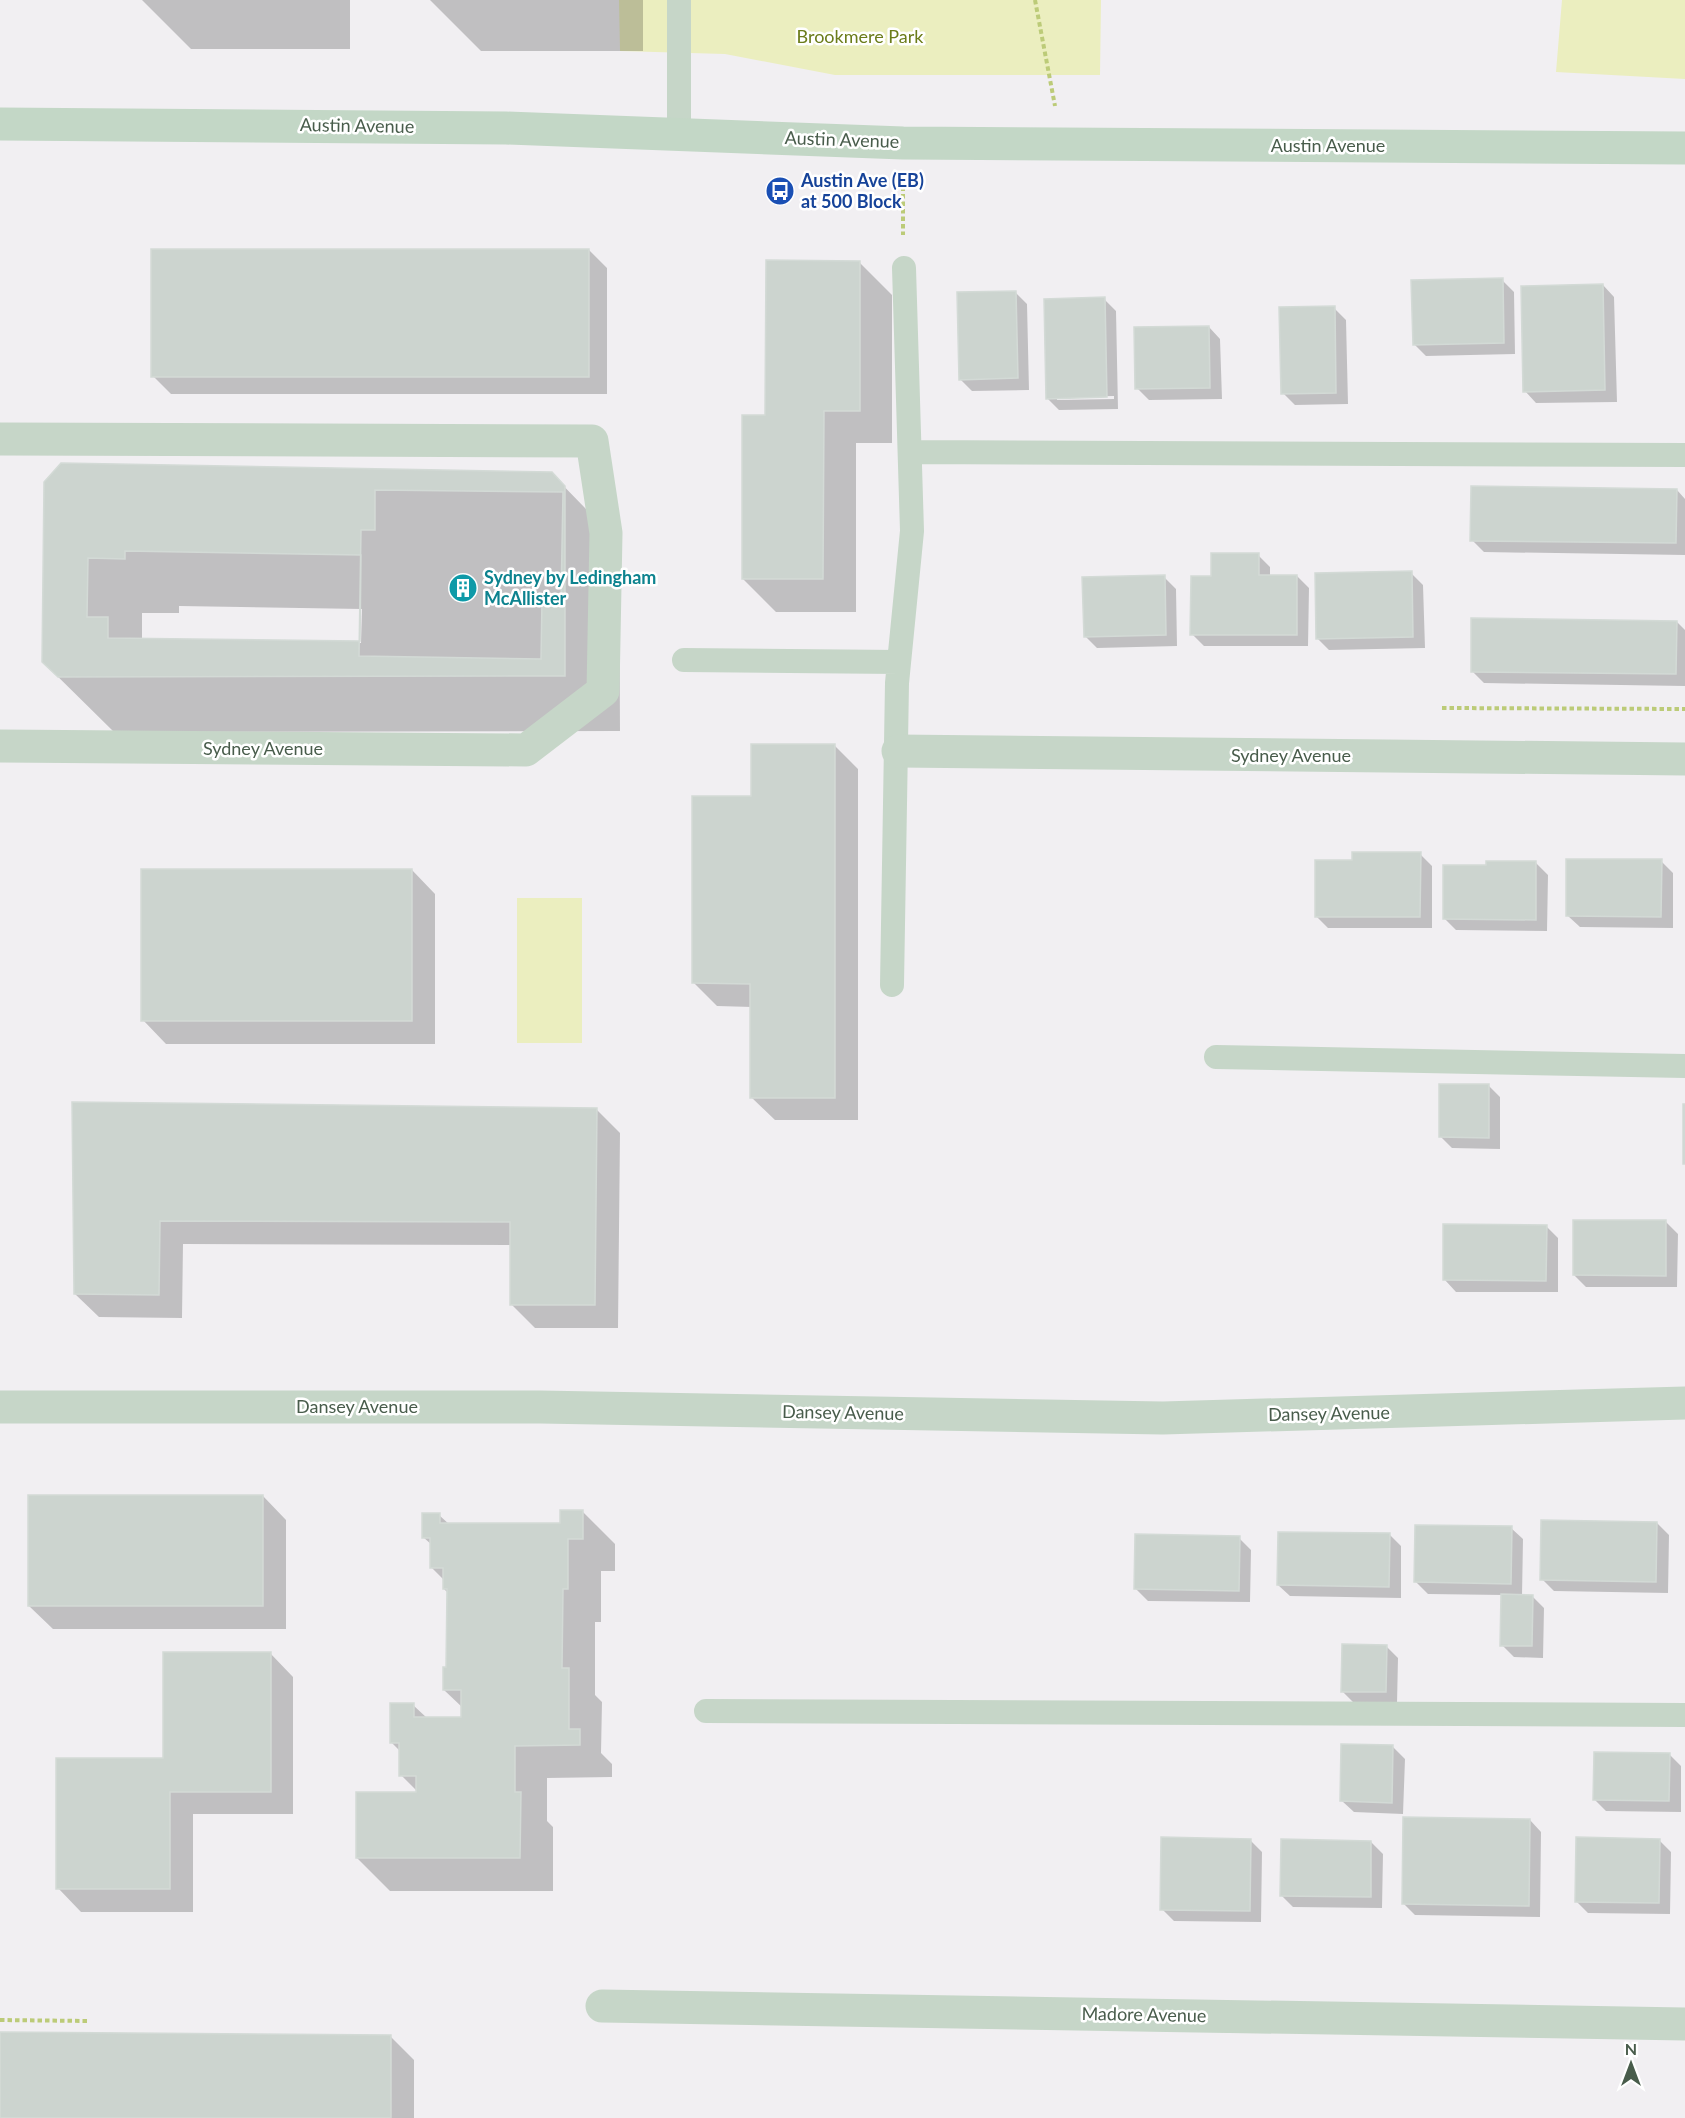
<svg xmlns="http://www.w3.org/2000/svg" width="1685" height="2118" font-family="Lato,sans-serif">
<style>
.green{fill:#ebeebf}
.shadow{fill:#0003;fill-rule:evenodd}
.building{fill:#ccd4cf;stroke:#d3dad6;stroke-width:1.5;fill-rule:evenodd}
.lines{fill:none;stroke-linecap:round;stroke-linejoin:round}
.path{stroke:#bccb78;stroke-width:4;stroke-dasharray:4.5 3;stroke-linecap:butt}
.service{stroke:#c6d6c8;stroke-width:24}
.minor{stroke:#c6d6c8;stroke-width:33}
.secondary{stroke:#c3d7c6;stroke-width:33}
.labels{text-anchor:middle;stroke-width:5;stroke-linejoin:round;paint-order:stroke}
.park-label{font-size:18px;fill:#6b7c1a;stroke:#fff}
.street-label{font-size:18px;fill:#485c4b;stroke:#fff}
.transit-label{font-size:18px;font-weight:bold;fill:#164399;stroke:#fff;text-anchor:start}
.culture-label{font-size:18px;font-weight:bold;fill:#0d838f;stroke:#fff;text-anchor:start}
</style>
<rect width="100%" height="100%" fill="#f1eff2"/>
<path class="green" d="M619,0H1101L1100,75H835L725,54L620,51Z
M1562,0H1685V79L1556,72Z
M517,898H582V1043H517Z"/>
<path class="shadow" d="M142,0H350V49H191Z
M430,0H643V51H481Z
M589,250L607,268V394H171L153,376Z
M859,262L892,295V443H856V612H776L743,579L767,416Z
M1502,280L1514,292L1515,354L1426,356L1414,344Z
M1603,285L1614,297L1617,402L1536,403L1525,391Z
M1015,292L1027,304L1029,390L972,391L960,379Z
M1104,299L1116,311L1118,409L1059,410L1047,398ZM1114,396V399L1057,400V397Z
M1334,308L1346,320L1348,404L1295,405L1283,393Z
M1209,327L1220,339L1222,399L1149,400L1137,388Z
M551,473L619,543L620,731L114,732L43,662L46,483ZM179,606L362,609L361,643L142,640V613H179Z
M1677,490L1685,499V555L1484,552L1472,540Z
M1258,555L1270,567V576H1297L1309,588L1308,646H1204L1192,634L1213,577Z
M1411,573L1423,585L1425,648L1329,650L1317,638Z
M1164,577L1176,589L1177,646L1097,648L1085,636Z
M1677,622L1685,630V686L1484,683L1472,671Z
M835,746L858,769V1120H775L751,1097L752,1007L717,1006L694,983L752,797Z
M1420,854L1432,866V928H1328L1316,916L1353,862Z
M1661,861L1673,873V928L1580,927L1568,916Z
M1536,863L1548,875L1547,931L1456,930L1444,918L1487,867Z
M412,870L435,894V1044H166L143,1020Z
M1488,1085L1500,1097V1149L1452,1148L1440,1136Z
M74,1103L597,1110L620,1133L618,1328H535L511,1304L512,1245L183,1244L182,1318L99,1317L75,1294Z
M1666,1222L1678,1234L1677,1287H1586L1574,1275Z
M1546,1226L1558,1238V1292H1456L1445,1280Z
M263,1496L286,1520V1629H53L29,1606Z
M582,1511L615,1544V1571H601V1622H595V1695L602,1702L601,1753L612,1764V1777L547,1778V1821L553,1827V1891H390L357,1858L419,1793L401,1775V1752L391,1742L413,1705L427,1718H463V1708L444,1690L448,1669V1593L444,1589V1580L432,1568V1545L423,1537L439,1515L450,1525H561Z
M1657,1523L1669,1535L1668,1593L1554,1591L1542,1579Z
M1511,1528L1523,1539L1522,1596H1532L1544,1608L1543,1658L1514,1657L1502,1645L1503,1595L1428,1594L1416,1582Z
M1389,1534L1401,1546V1598L1290,1596L1278,1585Z
M1239,1538L1251,1550L1250,1602L1148,1601L1136,1589Z
M1386,1646L1398,1658L1397,1704H1355L1343,1692Z
M270,1653L293,1677V1814H193V1912H81L58,1888L165,1760Z
M1393,1747L1405,1759L1403,1814L1354,1812L1342,1801Z
M1669,1754L1681,1766V1812L1606,1811L1594,1799Z
M1530,1820L1541,1832L1540,1917L1415,1915L1403,1903Z
M1250,1840L1262,1852L1261,1922L1174,1921L1162,1909Z
M1659,1840L1671,1852L1670,1914L1588,1913L1576,1901Z
M1371,1842L1383,1854L1382,1908L1293,1907L1281,1895Z
M0,2033L391,2037L414,2060V2118H0Z"/>
<path class="building" d="M151,249H589V377H151Z
M766,260L860,261V411H824L823,579H742V415H765Z
M1503,278L1504,343L1413,345L1411,280Z
M1603,284L1605,390L1523,392L1521,286Z
M1016,291L1018,378L959,380L957,292Z
M1105,297L1107,397L1046,399L1044,299Z
M1335,306L1336,393L1281,394L1279,307Z
M1209,326L1210,388L1135,389L1134,327Z
M61,463L552,472L565,486V676L58,677L42,662L44,482ZM125,551L361,555L360,641L108,638V617H87L88,558L125,559Z
M1471,486L1677,489L1676,543L1470,541Z
M375,490L563,492L561,599H542L541,659L359,656L361,530H375Z
M1211,553H1259V575H1297V635H1190L1191,576H1211Z
M1412,571L1413,637L1316,639L1315,573Z
M1165,575L1166,635L1084,637L1082,577Z
M1471,618L1677,621L1676,674L1471,672Z
M751,744H835V1098H750V984L692,983V796H751Z
M1352,852H1421L1420,917H1315V860H1352Z
M1566,859H1662L1661,917L1566,916Z
M1486,861H1536V920L1443,919V865H1486Z
M141,869H412V1021H141Z
M1439,1084H1489V1138L1439,1137Z
M72,1102L597,1108L595,1305H510V1222L160,1221L159,1295L74,1294Z
M1683,1104H1685V1164H1683Z
M1573,1220H1666V1276L1573,1275Z
M1443,1224L1547,1225L1546,1281L1443,1280Z
M28,1495H263V1606H28Z
M560,1510H583V1539H568V1589H563L562,1668H569V1729H580V1745L515,1746V1792H521L520,1858H356V1792H416V1776H399V1743H390V1703H414V1717H461V1690H443V1667H446L447,1589H443V1568H430V1538H422V1513H440V1523H560Z
M1541,1520L1657,1522L1656,1582L1540,1580Z
M1415,1525L1512,1526L1511,1584L1414,1582Z
M1278,1532L1390,1533L1389,1587L1277,1585Z
M1135,1534L1240,1536L1239,1591L1134,1589Z
M1501,1594L1533,1595L1532,1646H1500Z
M1342,1644L1387,1645L1386,1692H1341Z
M163,1652H271V1792H170V1889H56V1758H163Z
M1341,1744L1393,1745L1392,1803L1340,1801Z
M1594,1752L1670,1753L1669,1801L1593,1800Z
M1403,1817L1530,1819L1529,1906L1402,1904Z
M1161,1837L1251,1839L1250,1911L1160,1910Z
M1576,1837L1660,1839L1659,1903L1575,1902Z
M1281,1839L1371,1841V1897L1280,1896Z
M0,2032L391,2035V2118H0Z"/>
<g class="lines">
<path class="path" d="M1035,0L1055,106
M903,179V235
M1442,708L1685,709
M0,2020L89,2021"/>
<path class="service" d="M679,134V0
M911,452L1685,455
M684,660L899,662
M892,985L897,683L912,531L904,268
M1216,1057L1685,1066
M706,1711L1685,1715"/>
<path class="minor" d="M0,439L592,441L606,533L603,691L526,750L0,746
M898,751L1685,759
M0,1407H540L1163,1418L1685,1403
M602,2006L1685,2024"/>
<path class="secondary" d="M0,124L506,128L903,143L1685,148"/>
</g>
<defs>
<g id="bus-disc" transform="scale(1.5)"><circle r="9.5" fill="#1a4fb4" stroke="#fff"/><path d="M-5-6H5V4H4V6H2V4H-2V6H-4V4H-5ZM-3.5-4V0h7V-4ZM-3.5 1.2v1.5H-2V1.2ZM2 1.2v1.5H3.5V1.2Z" fill="#fff"/></g>
<g id="building-disc" transform="scale(1.5)"><circle r="9.5" fill="#0f9aa8" stroke="#fff"/><path d="M-4-6H4V6H1V3H-1V6H-4ZM-2.5-4.3h1.7v1.8h-1.7ZM.8-4.3h1.7v1.8H.8ZM-2.5-1h1.7V.8h-1.7ZM.8-1h1.7V.8H.8Z" fill="#fff"/></g>
</defs>
<g fill-rule="evenodd">
<use href="#bus-disc" x="780" y="191"/>
<use href="#building-disc" x="463" y="588"/>
</g>
<g class="labels">
<g class="park-label">
<text x="860" y="43">Brookmere Park</text>
</g>
<g class="street-label">
<text transform="translate(357 126) rotate(1)" y="6">Austin Avenue</text>
<text transform="translate(842 140) rotate(2)" y="6">Austin Avenue</text>
<text x="1328" y="152">Austin Avenue</text>
<text x="263" y="755">Sydney Avenue</text>
<text x="1291" y="762">Sydney Avenue</text>
<text x="357" y="1413">Dansey Avenue</text>
<text transform="translate(843 1413) rotate(1)" y="6">Dansey Avenue</text>
<text transform="translate(1329 1414) rotate(-1)" y="6">Dansey Avenue</text>
<text transform="translate(1144 2015) rotate(1)" y="6">Madore Avenue</text>
</g>
<g class="transit-label">
<text x="801" y="187">Austin Ave (EB)<tspan x="801" dy="21">at 500 Block</tspan></text>
</g>
<g class="culture-label">
<text x="484" y="584">Sydney by Ledingham<tspan x="484" dy="21">McAllister</tspan></text>
</g>
</g>
<g transform="translate(1631 2064)" stroke="#ffffff" stroke-width="4.5" paint-order="stroke">
<path d="M0-4.5L10 22L0 15L-10 22Z" fill="#485c4b"/>
<text y="-9" font-size="16" font-weight="bold" text-anchor="middle" fill="#485c4b">N</text>
</g>
</svg>
